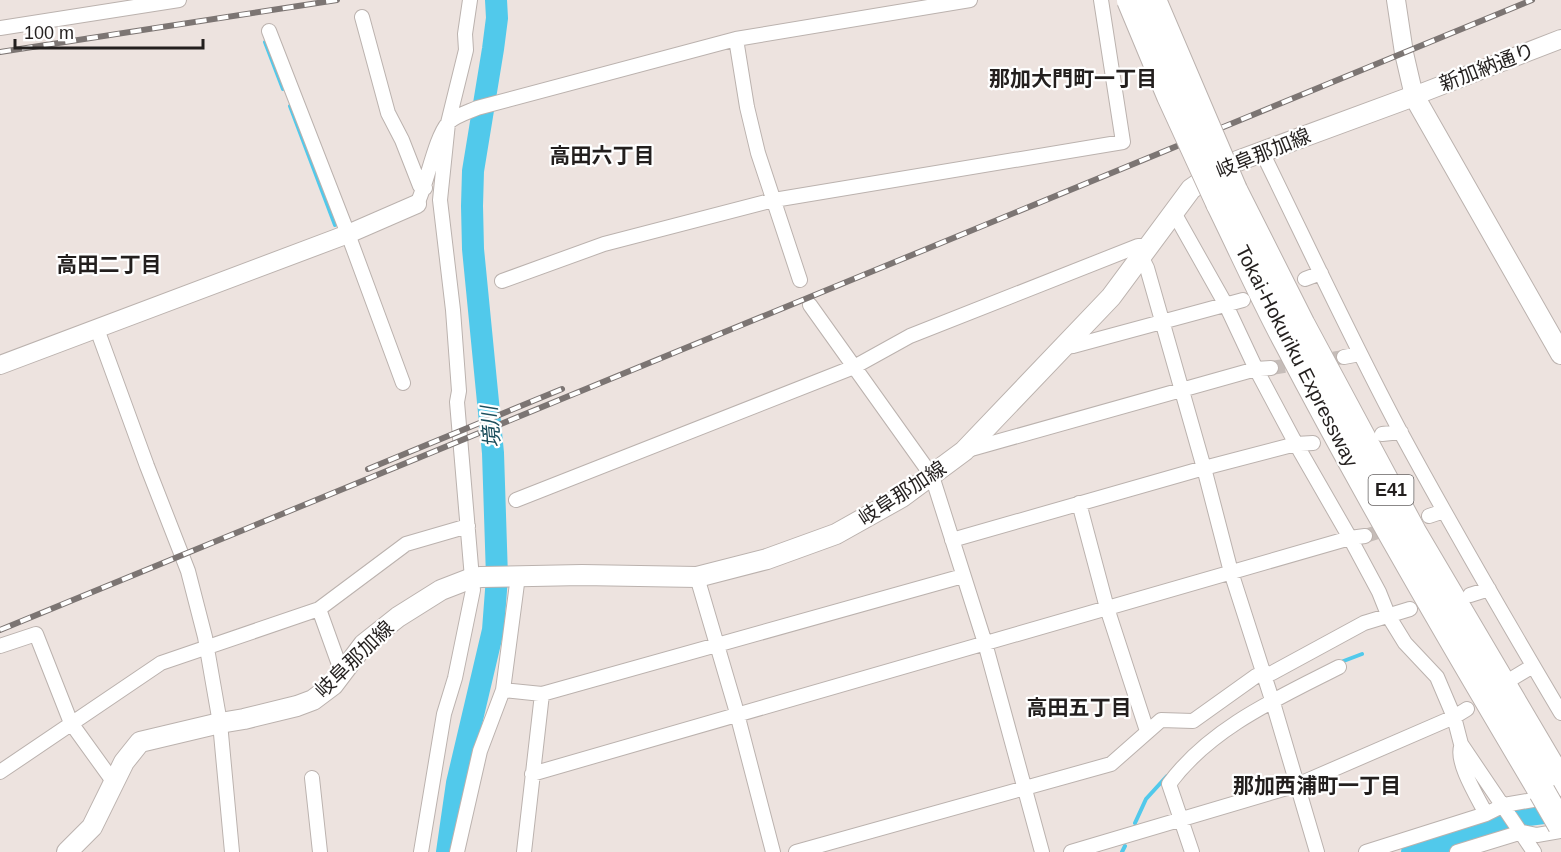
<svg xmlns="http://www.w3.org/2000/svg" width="1561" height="852" font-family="Arial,'Noto Sans JP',sans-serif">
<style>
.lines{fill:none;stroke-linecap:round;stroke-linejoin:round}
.stream{stroke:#51c9eb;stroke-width:4}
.river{stroke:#51c9eb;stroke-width:22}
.minor-tunnel{stroke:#c5bcb8;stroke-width:14;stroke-dasharray:14 7;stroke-linecap:butt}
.minor-casing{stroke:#bbb2ae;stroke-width:16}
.tertiary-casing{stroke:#bbb2ae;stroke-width:20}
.secondary-casing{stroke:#bbb2ae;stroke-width:22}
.motorway-casing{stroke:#bbb2ae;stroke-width:28}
.minor{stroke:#fff;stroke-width:14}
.tertiary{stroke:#fff;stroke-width:18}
.secondary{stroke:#fff;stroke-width:20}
.motorway{stroke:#fff;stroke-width:26}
.rail-casing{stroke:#7c7573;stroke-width:6}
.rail{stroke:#fff;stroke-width:4;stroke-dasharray:11;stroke-linecap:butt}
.motorway-bridge-casing{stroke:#bbb2ae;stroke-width:28;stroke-linecap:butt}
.motorway-bridge{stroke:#fff;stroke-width:26}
.labels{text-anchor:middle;stroke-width:4.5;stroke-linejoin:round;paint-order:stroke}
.shield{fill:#fff;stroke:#656262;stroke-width:1.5}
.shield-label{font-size:18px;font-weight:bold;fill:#231f1e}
.street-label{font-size:20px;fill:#231f1e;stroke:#fff}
.neighbourhood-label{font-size:21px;font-weight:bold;fill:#231f1e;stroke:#fff}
.water-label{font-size:21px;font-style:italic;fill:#1a4d5b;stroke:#fff}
</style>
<rect width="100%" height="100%" fill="#ede3df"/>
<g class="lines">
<path class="stream" d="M265,42L283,89
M290,106L335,225
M1341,662L1362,654
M1135,823L1146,799L1167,776
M1122,852L1125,846"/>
<path class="river" d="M447,852L457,783L493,630L497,577L493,453L473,249L472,206L473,171L493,49L497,18L496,0
M1412,852L1528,815L1561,811"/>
<path class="minor-tunnel" d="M1271,368L1344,357
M1365,536L1429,516"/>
<g class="minor-casing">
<path id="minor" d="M362,17L388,113L402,140L420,186L425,188
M0,28L179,0
M269,31L348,234L403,383
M736,39L747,107L758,153L800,280
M1262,152C1308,246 1352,341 1401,433C1452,527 1506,620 1561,713
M417,204C427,184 435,138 448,123C454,116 468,112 477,108L736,39L970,0
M1173,211L1226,305L1256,369L1296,444L1350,538L1379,592L1389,617L1405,643L1437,677L1454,717L1461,744L1534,852
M1141,256L1147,268L1204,468L1231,572L1274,706L1317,852
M1305,279L1321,273
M502,281L604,244L774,200L1123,142L1101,0
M810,305L932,476L985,643L1042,852
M97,329L147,466L188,571L205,637L220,723L232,852
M1063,347L1073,346L1243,300
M1344,357L1360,354
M1382,434L1401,432
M964,451L1256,369L1271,368
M516,500L854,367L910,336L1138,246H1149
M1079,503L1107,608L1147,731
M1429,516L1444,511
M952,540L1204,468L1296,444L1313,443
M697,577L735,706L773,852
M1470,595L1489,589
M319,609L342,673
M0,646L36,634L71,723L115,784
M1513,678L1533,666
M503,690L542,694L963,576
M1461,747C1456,763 1478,798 1486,814
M0,772L161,663L319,609L406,544L468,526
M532,774L1350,538L1365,536
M312,778L320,852
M421,852L444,714L455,678L473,590L457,402L459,391L453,310L440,200L448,123L466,50L465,34L470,0
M457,852L480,751L503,690L518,576
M524,852L542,694
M796,852L1111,764L1161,720L1193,721L1256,676L1272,673L1364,623L1410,609
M1071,852L1297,785L1454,717L1467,709
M1192,852L1169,784C1210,728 1278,698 1339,667
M1366,852L1486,814L1504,805L1550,797
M1457,852L1522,832L1537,835L1561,831"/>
</g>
<g class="tertiary-casing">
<path id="tertiary" d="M1396,0L1404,53L1414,96L1561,39
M0,365L348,234L417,204"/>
</g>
<g class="secondary-casing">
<path id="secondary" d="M67,852L92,827L124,762L140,742L220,723L244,719L297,706L313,700L333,685L364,644L398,617L441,590L472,578L481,577L582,575L697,577L767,559L836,534L902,497L964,451L1111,297L1191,189L1224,166L1414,96L1561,354"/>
</g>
<g class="motorway-casing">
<path id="motorway" d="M1234,190L1302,325L1413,532L1561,783
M1219,203C1242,250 1263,297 1287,342C1367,495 1454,644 1542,792"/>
</g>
<use href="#minor" class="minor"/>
<use href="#tertiary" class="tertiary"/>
<use href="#secondary" class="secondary"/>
<use href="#motorway" class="motorway"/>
<g class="rail-casing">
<path id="rail" d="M0,52L337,0
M368,469L562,389
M0,630L1532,0"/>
</g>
<use href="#rail" class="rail"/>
<g class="motorway-bridge-casing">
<path id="motorway-bridge" d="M1130,0L1170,96L1219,203
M1153,0L1234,190
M1542,792L1561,825"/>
</g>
<use href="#motorway-bridge" class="motorway-bridge"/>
</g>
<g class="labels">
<rect class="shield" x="1368.5" y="475" width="45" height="30" rx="4.5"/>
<g class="shield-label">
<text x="1391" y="496">E41</text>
</g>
<g class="street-label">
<text transform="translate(1487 67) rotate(-21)" y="7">新加納通り</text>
<text transform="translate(1263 153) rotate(-22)" y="7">岐阜那加線</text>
<text transform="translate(1297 356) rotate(63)" y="7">Tokai-Hokuriku Expressway</text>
<text transform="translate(902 493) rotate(-33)" y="7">岐阜那加線</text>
<text transform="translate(354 659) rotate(-44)" y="7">岐阜那加線</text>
</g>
<g class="neighbourhood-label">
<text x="1073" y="86">那加大門町一丁目</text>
<text x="602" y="163">高田六丁目</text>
<text x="109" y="272">高田二丁目</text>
<text x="1079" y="715">高田五丁目</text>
<text x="1317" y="793">那加西浦町一丁目</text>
</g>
<g class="water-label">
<text transform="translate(491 427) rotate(-95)" y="7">境川</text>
</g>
</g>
<path d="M15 39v9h188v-9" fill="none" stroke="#231f1e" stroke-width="3"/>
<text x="24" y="39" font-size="18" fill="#231f1e" stroke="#ffffff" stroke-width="4.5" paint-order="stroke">100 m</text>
</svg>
